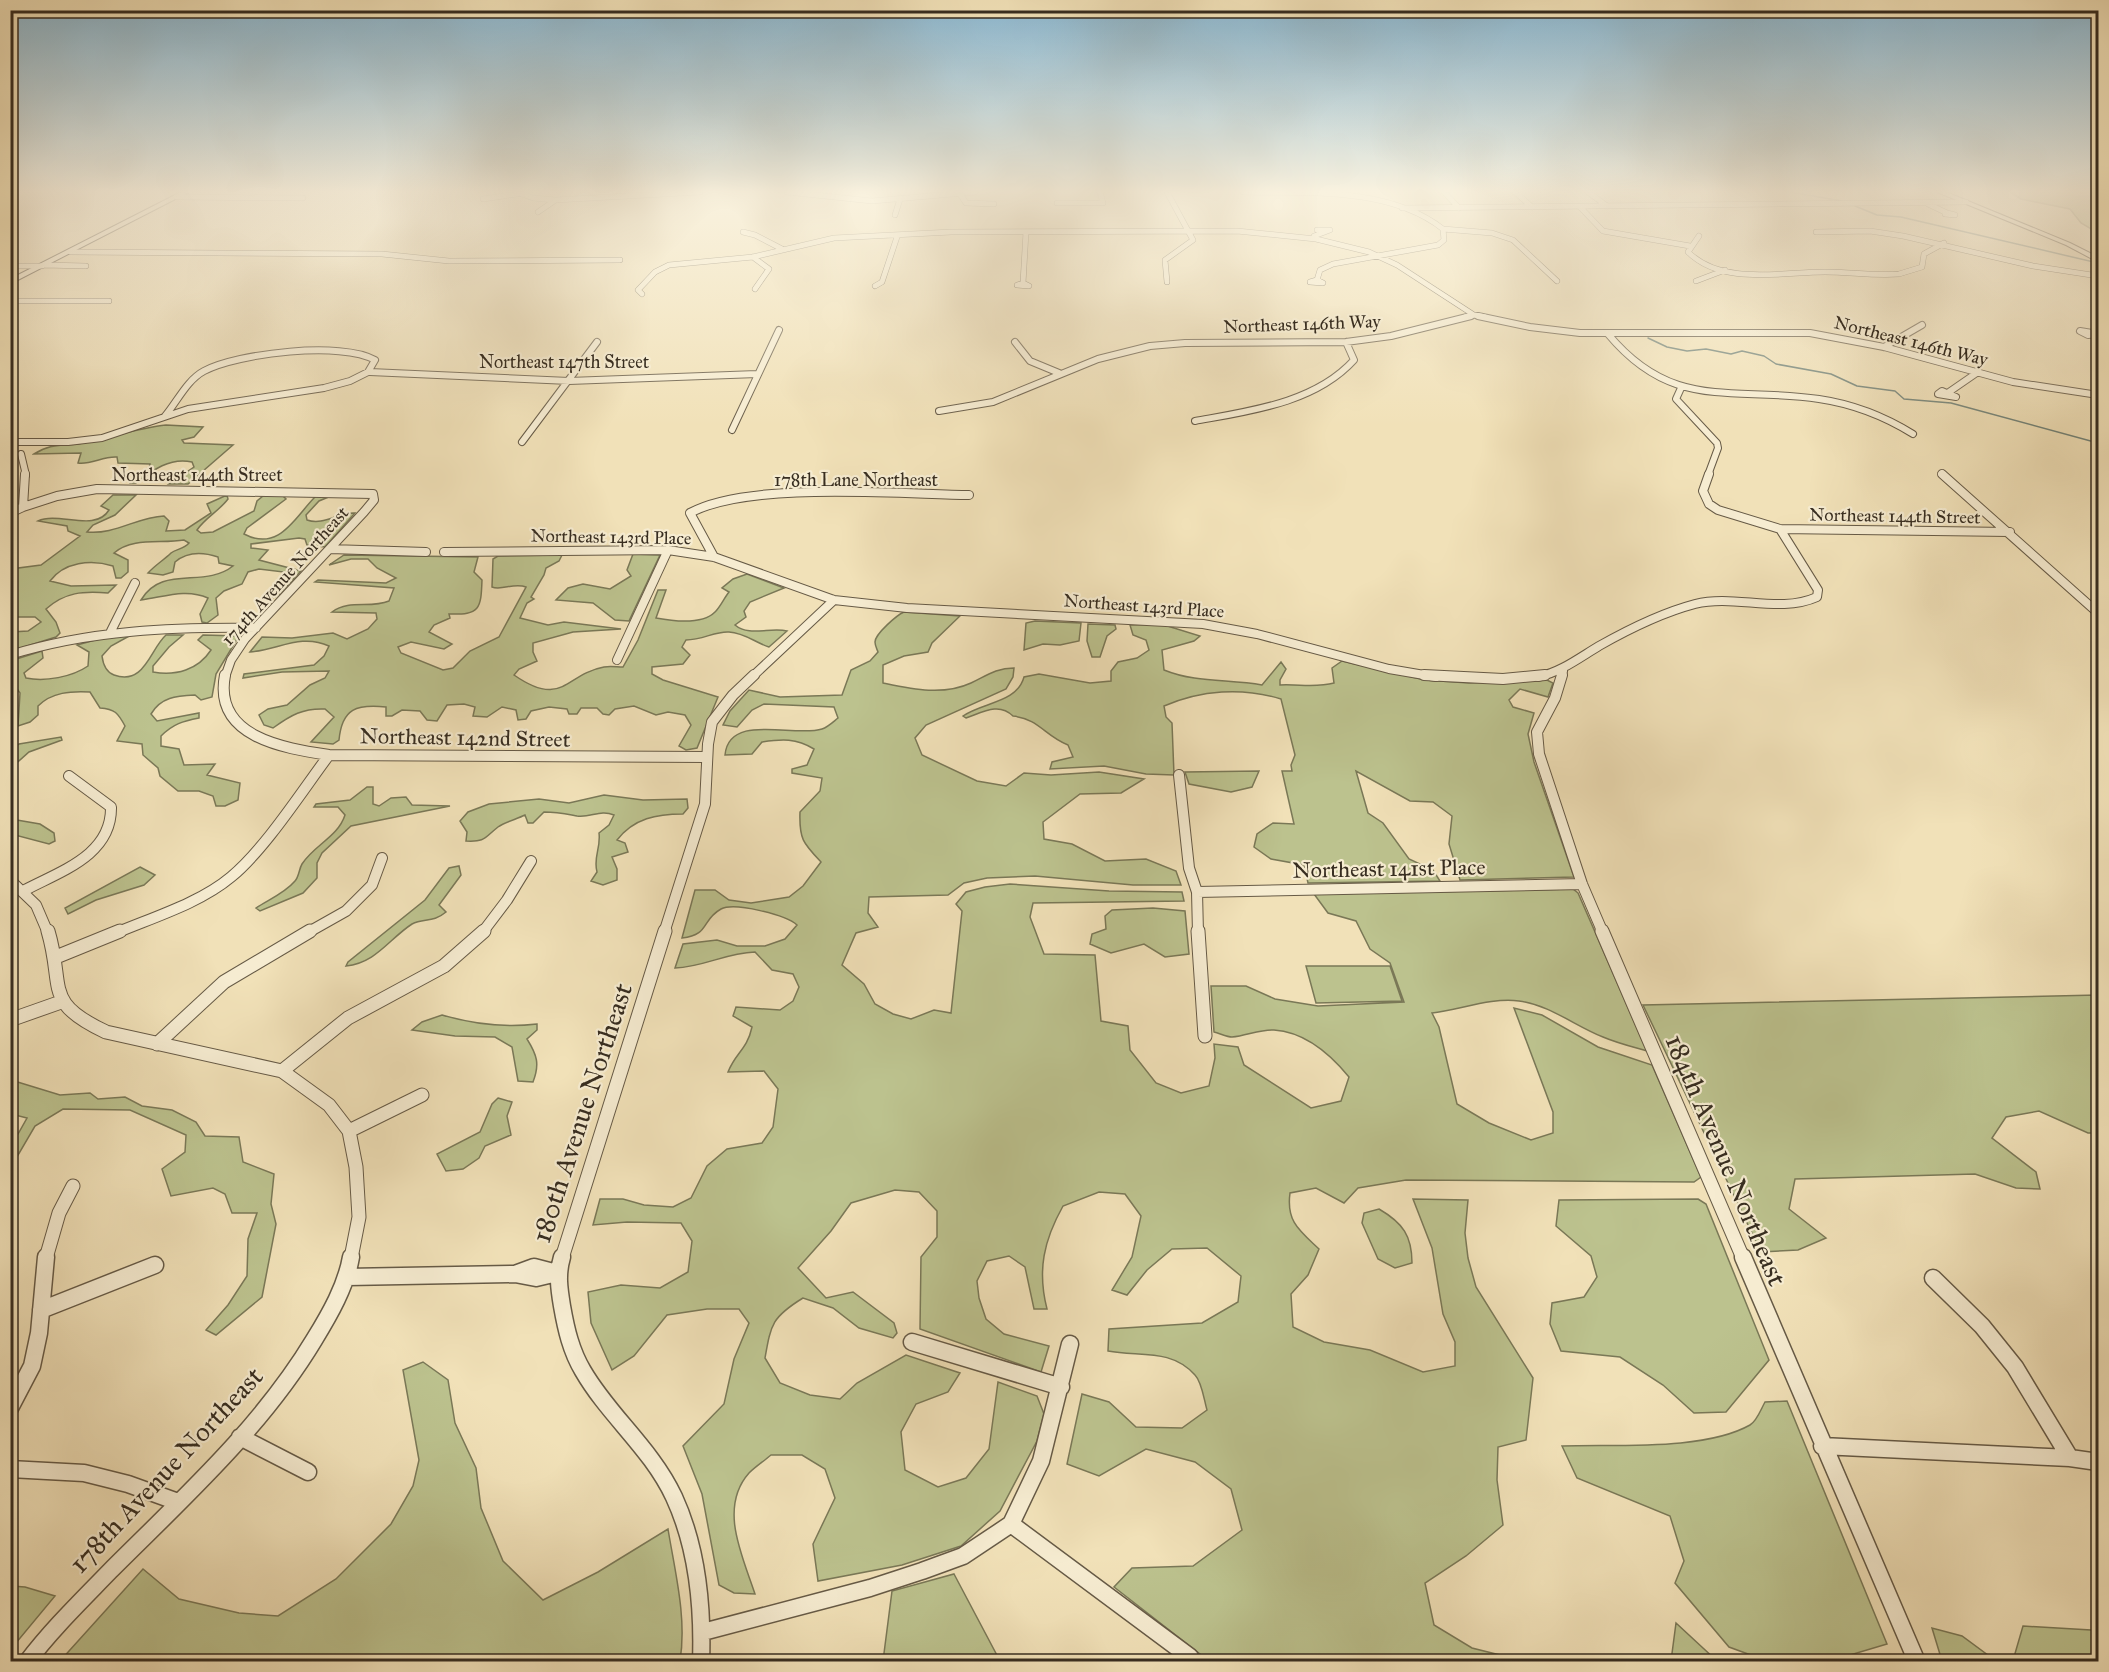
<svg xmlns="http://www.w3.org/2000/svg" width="2109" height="1672" font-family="'IM FELL Great Primer',serif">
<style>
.green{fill:#bcc28e;stroke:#7a7857;stroke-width:1.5}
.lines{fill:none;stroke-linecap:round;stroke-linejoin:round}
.stream{stroke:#738378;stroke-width:1.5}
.street-far5-casing{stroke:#665a46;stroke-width:6}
.street-far4-casing{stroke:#665a46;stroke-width:8}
.street-far3-casing{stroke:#665a46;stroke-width:10}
.street-far2-casing{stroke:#665a46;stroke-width:12}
.street-far1-casing{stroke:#665a46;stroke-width:15}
.street-casing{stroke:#665a46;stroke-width:19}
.secondary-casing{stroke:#372d20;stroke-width:2}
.street-far5{stroke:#f6ecd1;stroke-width:5}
.street-far4{stroke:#f6ecd1;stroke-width:6}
.street-far3{stroke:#f6ecd1;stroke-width:8}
.street-far2{stroke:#f6ecd1;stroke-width:10}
.street-far1{stroke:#f6ecd1;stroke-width:13}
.street{stroke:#f6ecd1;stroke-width:16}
.secondary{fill:#f6ecd1;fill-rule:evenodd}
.labels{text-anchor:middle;stroke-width:4.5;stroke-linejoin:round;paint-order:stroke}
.far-street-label{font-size:18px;fill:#372d20;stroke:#f6ecd1}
.street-label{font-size:22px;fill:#372d20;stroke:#f6ecd1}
.near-street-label{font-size:27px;fill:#372d20;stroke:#f6ecd1}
</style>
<rect width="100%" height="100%" fill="#f1e1b8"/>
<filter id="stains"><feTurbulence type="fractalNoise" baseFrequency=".00333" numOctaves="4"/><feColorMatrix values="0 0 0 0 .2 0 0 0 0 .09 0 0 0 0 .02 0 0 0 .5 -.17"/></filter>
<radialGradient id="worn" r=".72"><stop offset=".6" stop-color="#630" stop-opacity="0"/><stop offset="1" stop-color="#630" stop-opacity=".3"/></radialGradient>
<path class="green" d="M2010,192H2098V233L2081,223L2070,209L2021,199Z
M166,425L203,427L194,437L182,440L184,443L233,445L188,484H169L194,467L192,462C170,457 153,470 136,483H131L149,469L150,464L118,463L117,457C103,456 91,465 78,463L81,453L34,454C53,442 62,447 83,443C111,438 137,428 166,425Z
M113,495H136L115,515L93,525L87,532C115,535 137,517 164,516L169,521L166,531L185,530L211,513L207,504L227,495L228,499C219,511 205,518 197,530L201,533L213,532L254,511L257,501L263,496H283L286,499L247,528L244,534C280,553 296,515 316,496H331L319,501L306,515L307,520C324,526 338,512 355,513L325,547L307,545L305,539L299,538L251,544V548L268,550L259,560L301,571L278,596L268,599V594L284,572L259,569L248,572L242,584L224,591L216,598L218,615L207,623L202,622L200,614L208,598C186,588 164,597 141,600C162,564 204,589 233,566L219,563L218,557C203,552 188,551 175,562L173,572L163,575L148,573C155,565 164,560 171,553C176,549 184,549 189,543L184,540C160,544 133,537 114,553L128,560V572L121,578H116L113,566C91,559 64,562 50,581L71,586L116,585L108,593C83,591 65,592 46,609L56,622L60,633L56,637L11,651V632L28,631L41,622L35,617H11L10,580L13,577L11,569L41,565L80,536L68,531L67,526L38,521C58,511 95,533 109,510L101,506Z
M633,554L660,555L629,621L615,620L593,603L556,600L568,588L583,584L610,589L631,576L627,570Z
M344,555L478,557L474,572L482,580C481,609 480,615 449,614L450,618L434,625L429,632L452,644L444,649L411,642L398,647L401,653L443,670L453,668L470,651L499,637L526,587C514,582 502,591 492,587L493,559L498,556L562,555L559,561L546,568L544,575L531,597L534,599L527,603L520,618L548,625L564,622L621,629L573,632L533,643V652L537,661L519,669L514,675C563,709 565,674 604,667C610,666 617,667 623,667L638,640L658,590H666L656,618C672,621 702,625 715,612C721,606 724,598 729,592L722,588L733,579L747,574L784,588L750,602L744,611L746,617L735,625C749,637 770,627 787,631L769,647C754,642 745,633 729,632C715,631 703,640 686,640L682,647L690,655L683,664L652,667V674L663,680L718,697L697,748L686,750L679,746L691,725L685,715L668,712L656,715L634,706L615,709L609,715L603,714L597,708H581L577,714H569L567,709L549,707L531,711L526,719L518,720L516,710L502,707L487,717L473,716L475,707L464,704L447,705L437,721L427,720L420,711L402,710L392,716H386V707C357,704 342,708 339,740L333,744L311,742L334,717L325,709C303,708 291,715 273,728L264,725L259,715L268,709L287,705L310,685L325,678L329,671L282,672L243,678L244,674L314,665L324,656L329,646C301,633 278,650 250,652L262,637L292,638L333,633L347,639L368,629L377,619L376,613L332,612C350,599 370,609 389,601L394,588L315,582L318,580L386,583L396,578L377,568L368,559H351L329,565Z
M904,612L960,616L932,643L928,652L904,656L883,665V683C912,689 943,696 971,683C986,676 996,668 1014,668L1013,677L1006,689L926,725L915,738L922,755L977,781L1006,786L1024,773L1051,775L1099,772L1144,779L1121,793L1080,794L1043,822L1044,839L1072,844L1105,861L1146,859L1176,871L1181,885H1133L1035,876L987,878L964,883L948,895L869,897L868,913L878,927L856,933L842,965L864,984L875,1004L893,1014L911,1019L934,1010L951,1013L962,911L956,904L966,892L985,887L1010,884L1109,891L1182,892L1184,901L1033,903L1030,917L1044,954L1095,955L1101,1021L1128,1026L1130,1050L1156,1083L1181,1093L1209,1086L1215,1058L1214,1044L1238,1047L1244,1065L1311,1108L1341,1101L1349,1077C1331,1055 1305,1032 1274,1030C1260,1029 1246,1036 1232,1037C1227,1037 1219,1033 1214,1032L1211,986H1246L1275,999L1318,1006L1404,1002L1390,963L1370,949L1356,921L1328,913L1314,894L1573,889L1578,893L1647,1051C1633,1047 1617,1043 1603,1037C1575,1026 1550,1005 1519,1001C1492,997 1459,1010 1432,1013L1439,1027L1457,1104L1489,1123L1531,1140L1553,1133V1112L1514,1008L1542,1015L1598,1047L1652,1065L1701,1177L1694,1182L1406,1180L1358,1188L1344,1203L1316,1188L1290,1193C1286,1222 1300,1231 1319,1249L1308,1275L1291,1294L1293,1327L1324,1342L1370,1350L1423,1372L1455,1366V1342L1443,1314L1432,1248L1413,1199L1468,1200L1465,1233L1468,1258L1476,1287L1533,1378L1526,1440L1498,1447L1497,1480L1503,1525L1466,1556L1425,1583L1434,1625L1472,1648L1524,1661H1209L1114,1587L1132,1568L1193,1566L1242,1530L1231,1489L1195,1462L1146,1449L1099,1476L1067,1464L1082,1394L1109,1402L1136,1427L1182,1428L1207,1410C1204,1400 1202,1382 1195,1375C1171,1348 1139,1357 1108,1351L1109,1329L1202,1323L1238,1302L1241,1276L1207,1248L1172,1249L1147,1270L1127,1295L1112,1290L1132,1257L1141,1216L1125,1194L1099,1192L1063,1206C1044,1240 1037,1270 1047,1309H1034L1025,1267L1009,1256L987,1261L977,1281L979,1298L986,1319L1004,1334L1049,1346L1041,1372L920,1329L921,1257L937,1237V1211L919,1192L895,1190L851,1203L831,1231L798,1268L826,1298L853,1292L894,1323L897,1333L893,1338L859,1328L833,1308L803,1298C772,1317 771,1324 765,1358L780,1383L810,1395L840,1399L857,1383L906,1355L960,1373L948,1392L916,1404L901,1432L905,1470L938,1487L966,1478L989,1449L998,1382L1037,1396L1044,1414L1037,1441L1000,1511L961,1546L902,1565L818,1581L813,1544L835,1498L825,1469L802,1455H771C764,1461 755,1467 749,1473C718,1508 743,1557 755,1594L734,1593L719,1585L702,1494L683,1446L724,1404L734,1359L749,1323L739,1309H707L667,1315L634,1356L612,1370L591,1323L588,1292L621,1285L660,1288L688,1272L692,1241L681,1223L627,1222L593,1225L600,1199H623L644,1205L673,1207L691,1198L707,1166L727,1149L762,1143L773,1127L778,1089L764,1071L728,1072C736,1052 747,1050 752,1027L733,1016L736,1007L780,1010L793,1001L799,987L793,974L772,970L755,952C725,953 704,967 675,968L683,944L717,940L737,946H765L785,939L797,925C786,915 735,902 721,909C701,920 710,935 682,938L695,890H715L729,900L751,903L789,897L803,886L821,862C803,843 799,839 800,812L820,791L822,778L792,773V769L807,765L814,749C796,738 782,739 762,742L752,754L725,755C729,712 795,738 822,729C828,727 833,722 838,718L834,707L764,704L752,710L737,727L723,725L730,711L749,690L780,697L842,695L851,670L870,661L878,652C877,649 875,646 875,642C875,634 897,615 904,612Z
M1035,621L1081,623L1079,641L1060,645L1043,644L1024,650L1026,623Z
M1088,624L1115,625L1116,629L1107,636L1100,657H1092L1087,641Z
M1161,624L1200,636L1194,641L1162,650L1164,670C1196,683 1228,679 1262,685L1281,662L1286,669L1280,680V685C1299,684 1316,688 1334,683L1332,668L1342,661L1425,680L1469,683L1547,680L1553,683L1548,697L1520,689L1509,700L1513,707L1534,713L1528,734L1534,762L1574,877L1460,880L1449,844L1452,816L1433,802L1410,801L1356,771L1368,813L1383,823L1409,859L1433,870L1440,881L1308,883L1304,865L1271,859L1254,847L1257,834L1273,823L1294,824L1282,771H1292L1291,765L1295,755L1281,699C1242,687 1201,690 1164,706L1166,717L1172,723L1174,775L1146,774L1104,766L1050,769L1052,762L1073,757L1068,745C1045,736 1039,719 1013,716C999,702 983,712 966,718L963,716C983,702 1017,703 1024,677L1039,674L1090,683L1111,681V671L1118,662L1137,658L1149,650L1146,640L1133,635L1130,625Z
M131,635L111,646L102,656C103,664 106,672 114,675C145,686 150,649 166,635H183L169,647L153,666V672C176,676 198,670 211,650L198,640L203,635L239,636L216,674L212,697L201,700L195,695C176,696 161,697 151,714L157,721L199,713V718C183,721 173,724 161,736V746L179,749L184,765L215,764L207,775L240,783L238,800L225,806H216L213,796L199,791H178L160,776L158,768L143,755L142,744L117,741L125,726C118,713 115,709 100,708L90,692C71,691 52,692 38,706V715L30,722L18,726L20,693L11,680L10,663L13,660L42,651L43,658L24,673L26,678C45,682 72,677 88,666L89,652L77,645L106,637Z
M61,737L62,740L29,752L11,768V749L19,744Z
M1259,771L1252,787L1231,792L1189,784L1185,772Z
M367,787H373V804L379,806L391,798L406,797L412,805L450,806L351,826L322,853L317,863V878L303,893L260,911L256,908C268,900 285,893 295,881C299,877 299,869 302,864C314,845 338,837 345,815L338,807H314L316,804L350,800Z
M604,795L643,800L687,799L688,808L683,814C657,814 634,818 617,840L625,843L628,852L612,857L617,869V880L603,885L591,881L597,872C593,857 601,848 599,833L609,825L614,815C600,809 591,818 577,816C566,814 557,812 544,812L533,823H528L525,815C517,819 505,822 498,827C484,838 486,842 466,841L467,832L460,821L468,812L489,804L539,799L569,803Z
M11,819L40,824L54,833L55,841L49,844L11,834Z
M459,866L461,875L439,905L446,912C433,923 424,918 412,924C389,939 376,963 346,966L348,962L425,900L449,868Z
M140,867L155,875L144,885L96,900L68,914L65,908Z
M1153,908L1185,911L1189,954L1165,957L1144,944L1111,953L1090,944L1092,934L1106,929L1105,916L1112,910Z
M1306,966H1390L1402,1001L1316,1003Z
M2098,995V1133H2088L2039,1111L2006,1117L1992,1138L2036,1172L2040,1189L2016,1188L1975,1174L1795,1179L1789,1209L1826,1238L1798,1250L1761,1252L1643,1005Z
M442,1015C473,1024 504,1028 537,1024V1030L527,1039C537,1055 540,1064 533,1082L518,1081L512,1047L495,1037L455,1036L412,1030L422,1022Z
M11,1080L60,1095L90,1093L98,1099L125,1097L142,1106L172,1110L196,1122L205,1136L239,1137L243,1162L274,1174L271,1204L276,1224L262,1297L216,1335L206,1330L228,1305L247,1276L248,1239L257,1213H232L225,1194L213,1188L171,1196L162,1169L185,1152L186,1135L130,1110L63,1109L35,1126L14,1162H11V1139L18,1134L27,1118L11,1114Z
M498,1098L512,1102L507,1116L511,1135L485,1146L479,1158L463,1169L446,1171L437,1154L480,1132L492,1104Z
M1698,1199L1706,1204L1769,1360L1726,1412L1694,1413L1663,1385L1620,1357L1561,1351L1550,1324L1552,1303L1584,1297L1597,1277L1591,1256L1556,1226L1559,1200Z
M1379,1209C1403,1223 1412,1236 1412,1263L1395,1268L1378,1259L1362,1223L1364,1213Z
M423,1362L448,1380L455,1423L476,1468L481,1508L503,1561L543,1600L598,1572L668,1529C675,1572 687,1618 680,1661H60L143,1569L179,1599L239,1613L278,1616L336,1579L391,1524L413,1486L419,1460L403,1370Z
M1787,1401L1887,1644L1830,1661H1767L1729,1647L1675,1583L1684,1561L1670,1516L1577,1478L1562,1446C1615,1444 1704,1451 1750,1425C1757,1421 1761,1409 1765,1402Z
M954,1574L1000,1661H883L892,1591Z
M11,1586L25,1587L55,1596L11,1649Z
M1676,1623L1717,1661H1671Z
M2023,1626L2091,1630L2098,1637V1661H1942L1932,1628L1962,1636L1992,1658L2014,1657Z"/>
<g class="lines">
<path class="stream" d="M1790,192L1842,201
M1855,206L1877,215L1901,217L2098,263
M1648,338L1667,347L1687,351L1706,349L1731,354L1742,351L1764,356L1776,364L1831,374L1857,386L1895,391L1904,399L1951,403L2098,443"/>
<g class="street-far5-casing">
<path id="street-far5" d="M516,192L533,198L555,200L700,192
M787,192L872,201L975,192
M1167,192L1193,240L1165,260L1167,282
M1243,192C1307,193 1390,187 1443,229
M1444,192L1459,208
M1515,192L1532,207
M1588,192L1607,206
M960,194L966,203L994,204
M176,197L303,198
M483,199L517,194
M1057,203H1103L1100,192
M1928,204L1947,213
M1580,207L1603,231L1690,246
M1402,208L1966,202
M538,212L554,201
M1947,213L1955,215L1945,214Z
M895,215L900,199
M1443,229L1492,233L1513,240L1557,281
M743,232L755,235L782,249
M1816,232L1870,231L1903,236L2033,266L2098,276
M1314,236L1330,230H1317L1321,232
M1699,236L1688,252C1722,286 1782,272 1825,272C1850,272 1874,276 1899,274L1922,267L1924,254L1944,243
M70,252L382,254L449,261L620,260
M753,257L769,269L755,289
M44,265L86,266
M10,266H42
M1317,280L1323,283L1310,282Z
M1317,280L1320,270L1333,264L1438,245L1444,240L1443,229
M1696,281L1725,270
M1023,283L1029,286L1017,285Z
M1023,283L1026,232
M875,286L882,282L897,237
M642,294L638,290L655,272L669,265L753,257L834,238L951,232L1237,231L1316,239L1369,252L1397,265L1474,315
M10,301H109
M1465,317L1474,315L1485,317"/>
</g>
<g class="street-far4-casing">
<path id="street-far4" d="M1478,316L1530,327L1580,333H1810L1884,347L2013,382L2098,395
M2080,331L2098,334L2088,335Z
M1608,334C1673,412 1731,386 1819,399C1853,404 1884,416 1913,434
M1015,342L1030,361L1059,373
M1884,347L1922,325
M370,372L569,381L757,374
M1681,388L1676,399L1717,443L1718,448L1708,475
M1942,391L1956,397L1938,394Z
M1949,392L1978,372
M939,411L993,402L1098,359L1150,346L1185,343L1346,342L1391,336L1471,316
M1195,421C1250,411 1315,403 1354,360L1346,342
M732,430L779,330
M10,442H68L102,438L188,409L324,388L350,381L368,372L375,360C342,341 238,353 204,371C187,380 177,402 165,416
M522,442L597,342
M21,454L26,475"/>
</g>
<g class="street-far3-casing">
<path id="street-far3" d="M1709,474L1703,491L1709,504L1718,510L1780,529L2010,532
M1942,474L2098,613
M23,507L57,496L97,489L373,494L374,500L364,512L245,639L231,660L225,677
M10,513L23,507L25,474
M330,549L426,552
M444,552L668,550L714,557L834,600L907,608L1203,624L1257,634L1389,669L1436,677
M714,557L690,513C748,481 899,494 969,495
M111,631L135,583
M10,655C91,630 172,627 256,628
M617,660L668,550
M752,677L834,600
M1538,677C1561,672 1579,658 1599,646C1629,629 1661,613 1695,604C1735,594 1779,614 1817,597L1818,590L1780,529
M1561,677L1563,671"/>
</g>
<g class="street-far2-casing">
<path id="street-far2" d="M225,675C213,737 283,748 329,755L707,757
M1424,675L1503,679L1545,675
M1562,675L1555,698L1537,732L1539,754L1582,884L1603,933
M1179,775L1189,868L1197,892L1198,933
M10,880L36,905L48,933
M25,890C61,871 112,855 111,807L69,776
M1197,892L1582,884
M116,933C154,917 200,903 231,877C265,849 302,791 329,755
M307,933L346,911L372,885L382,858
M482,933L507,900L531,861
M664,933L705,804L708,744L712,722L733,695L754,675"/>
</g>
<g class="street-far1-casing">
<path id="street-far1" d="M48,931C65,988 42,1002 106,1032L282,1071L329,1105L349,1131L356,1167L359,1217L351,1258
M1198,931L1205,1036
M1602,931L1743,1258
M56,957L120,931
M10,1020L61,1002
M157,1044L224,982L310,931
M282,1071L348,1018L444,966L484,931
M349,1131L422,1095
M46,1258L59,1213L73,1186
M562,1258L665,931"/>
</g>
<g class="street-casing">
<path id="street" d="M562,1257C557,1274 559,1288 562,1306C566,1329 571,1351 583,1371C609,1416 651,1448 674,1497C698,1549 703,1606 701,1662
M1743,1257L1917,1662
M515,1274L536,1278L557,1273
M347,1277L515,1274L534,1267L557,1273
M1933,1278L1982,1326L2015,1367L2070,1458
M41,1310L155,1265
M912,1342L1061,1387
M10,1408L32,1366L39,1333L46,1257
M240,1437L308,1472
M1822,1446L2070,1458L2098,1462
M10,1469L84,1473L128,1484L178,1502
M1011,1524L1190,1657
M703,1632L870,1588L922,1571L963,1556L1011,1524L1041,1461L1070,1344
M27,1662C52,1629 81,1601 110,1571C182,1499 261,1428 314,1340C330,1314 346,1286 351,1257"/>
</g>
<g class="secondary-casing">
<path id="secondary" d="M181,192H189L10,284V279Z
M1937,192H1946L2070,243L2098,257V262L2066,245Z"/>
</g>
<use href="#street-far5" class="street-far5"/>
<use href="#street-far4" class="street-far4"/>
<use href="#street-far3" class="street-far3"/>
<use href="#street-far2" class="street-far2"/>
<use href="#street-far1" class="street-far1"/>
<use href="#street" class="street"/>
<use href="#secondary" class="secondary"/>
</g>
<linearGradient id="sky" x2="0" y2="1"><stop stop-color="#89b8d3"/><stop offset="0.45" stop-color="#f9f2df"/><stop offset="1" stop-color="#f9f2df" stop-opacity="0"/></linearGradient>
<rect width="2109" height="426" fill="url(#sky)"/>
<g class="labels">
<g class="far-street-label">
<text transform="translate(1302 324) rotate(-2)" y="6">Northeast 146th Way</text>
<text transform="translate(1911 341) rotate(14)" y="6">Northeast 146th Way</text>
<text x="564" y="368">Northeast 147th Street</text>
<text x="197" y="481">Northeast 144th Street</text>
<text x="856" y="486">178th Lane Northeast</text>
<text transform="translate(1895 516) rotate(1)" y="6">Northeast 144th Street</text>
<text transform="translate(611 537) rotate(1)" y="6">Northeast 143rd Place</text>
<text transform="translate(285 576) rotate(-48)" y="6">174th Avenue Northeast</text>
<text transform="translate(1144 606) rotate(4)" y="6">Northeast 143rd Place</text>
</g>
<g class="street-label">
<text transform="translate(465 737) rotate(1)" y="8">Northeast 142nd Street</text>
<text transform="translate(1389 868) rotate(-1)" y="8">Northeast 141st Place</text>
</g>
<g class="near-street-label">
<text transform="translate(582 1113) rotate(-72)" y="9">180th Avenue Northeast</text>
<text transform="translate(1726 1160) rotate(67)" y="9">184th Avenue Northeast</text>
<text transform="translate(166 1470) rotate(-47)" y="9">178th Avenue Northeast</text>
</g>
</g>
<rect width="2109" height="1672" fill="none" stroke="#f1e1b8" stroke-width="36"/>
<rect x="12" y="12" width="2085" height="1648" fill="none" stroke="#372d20" stroke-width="3"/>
<rect x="18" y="18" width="2073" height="1636" fill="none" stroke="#372d20" stroke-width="1.5"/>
<rect width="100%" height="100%" filter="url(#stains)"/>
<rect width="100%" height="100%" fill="url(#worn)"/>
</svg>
